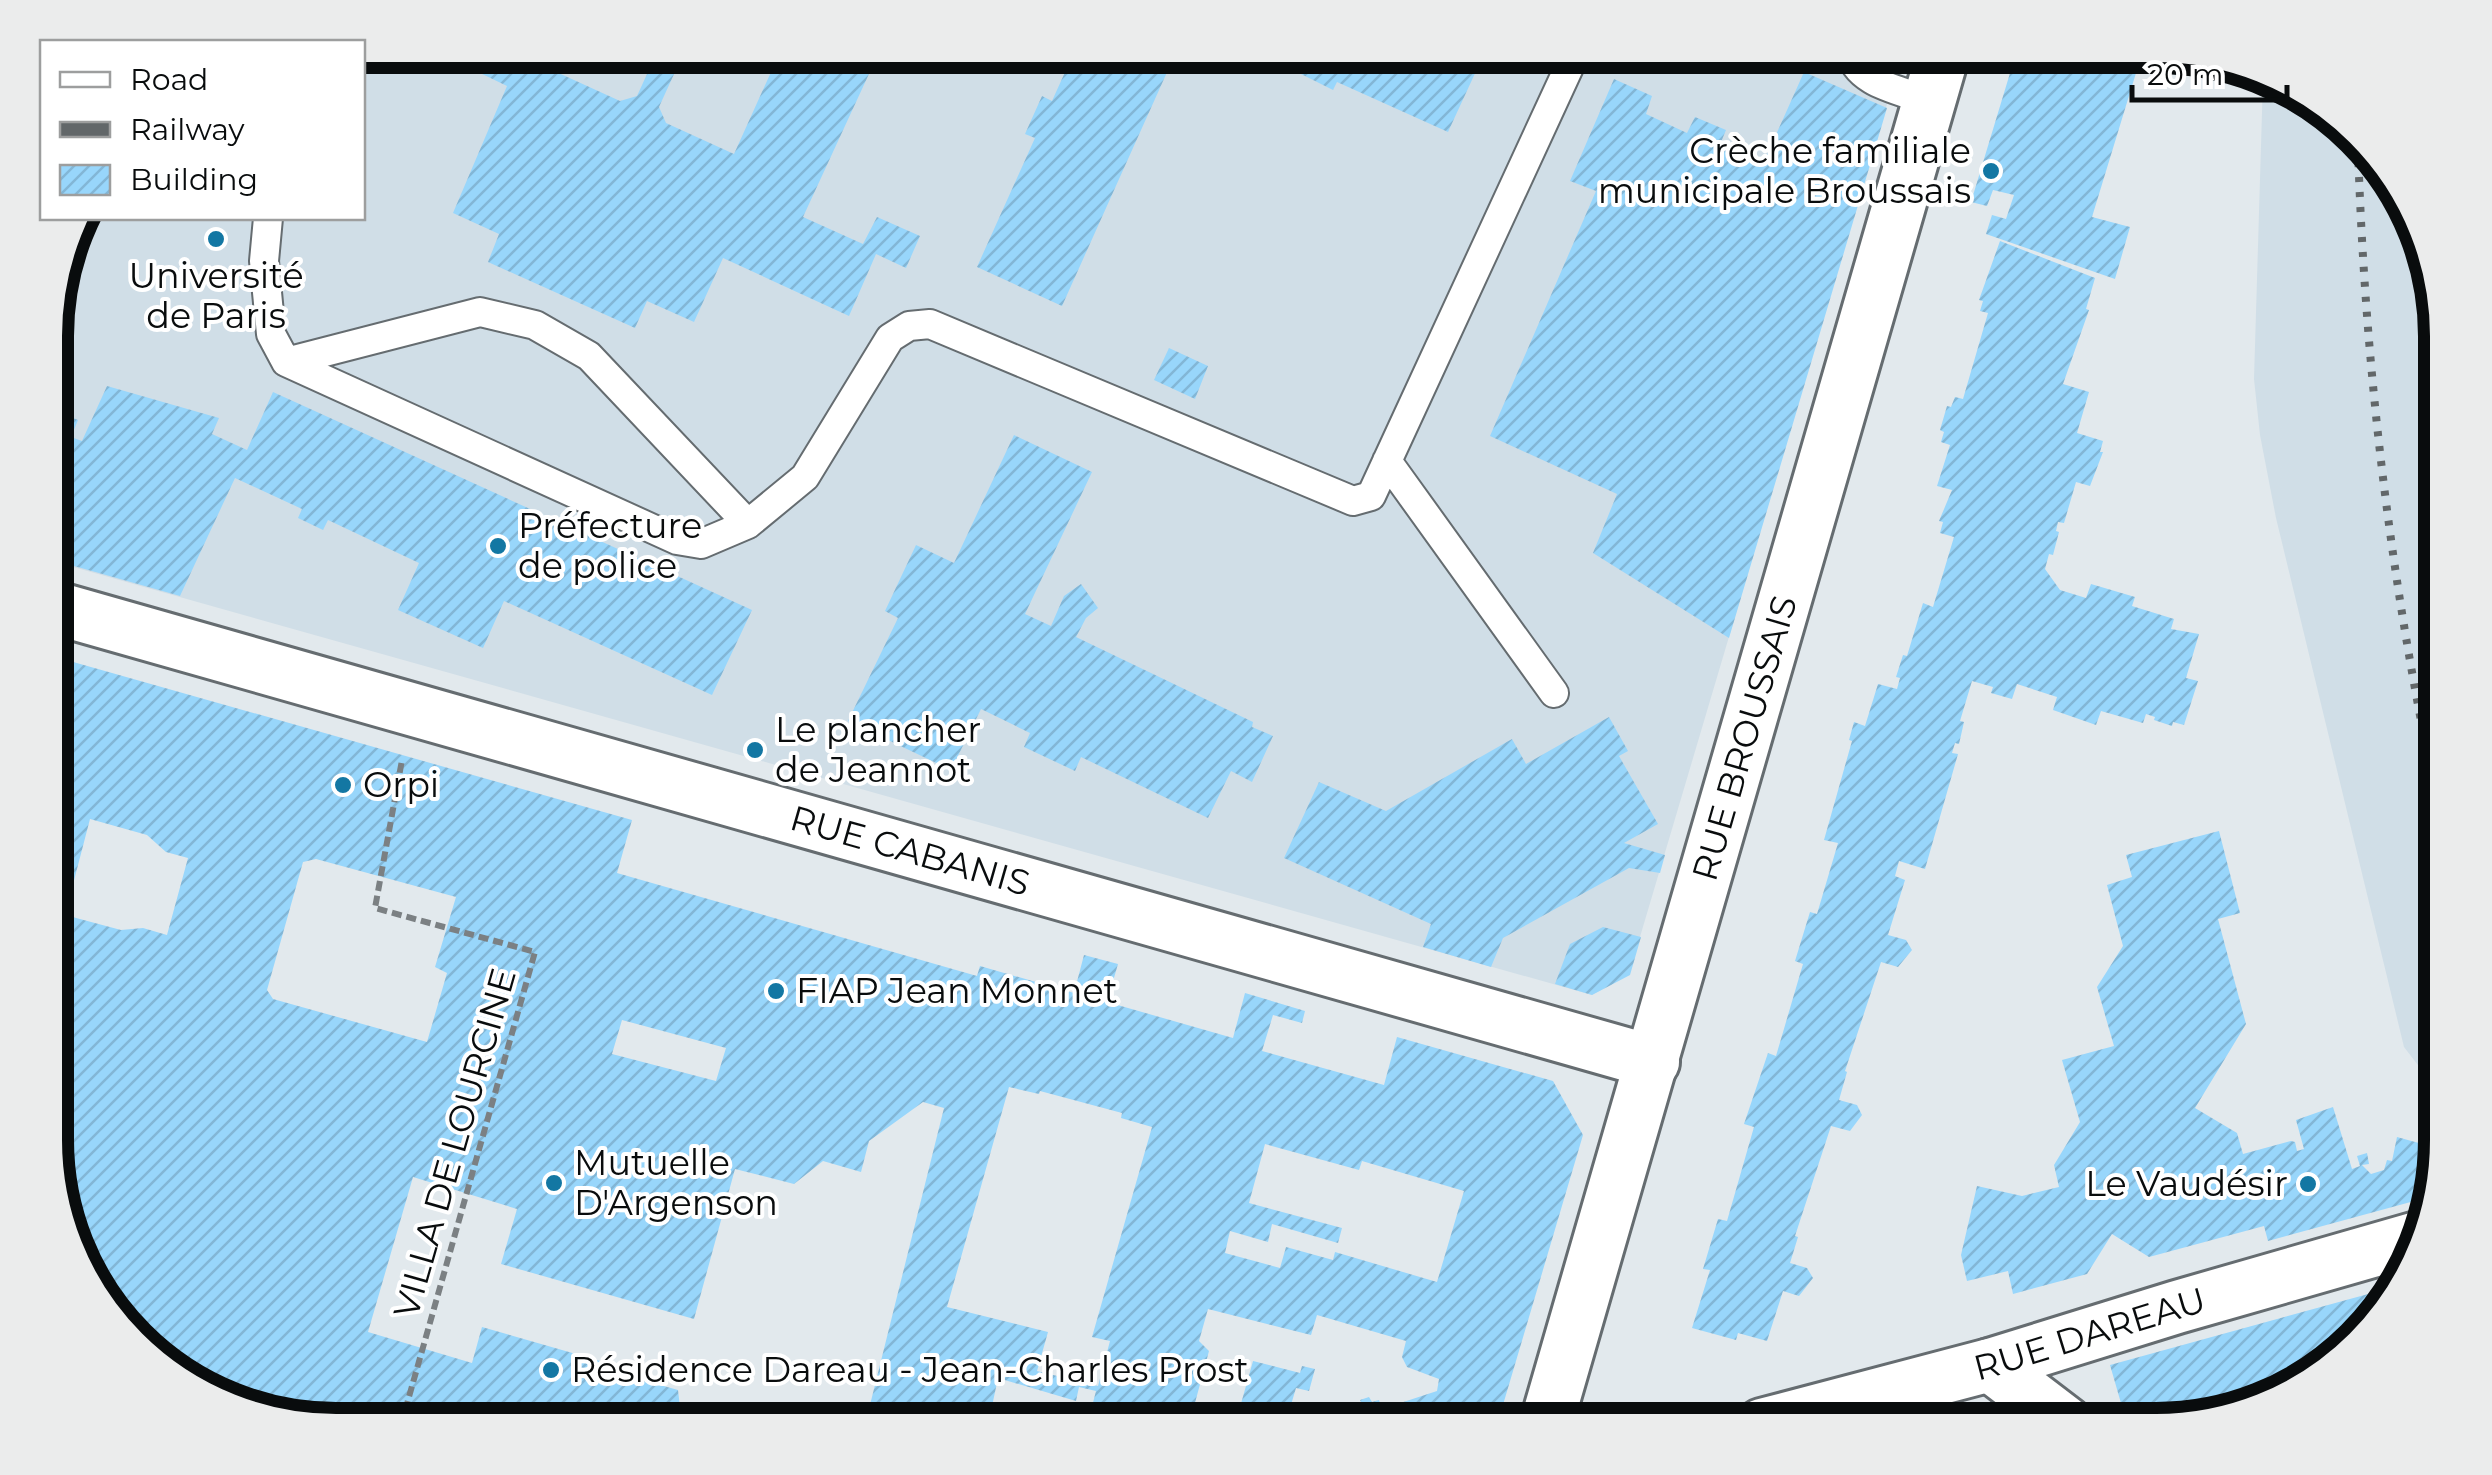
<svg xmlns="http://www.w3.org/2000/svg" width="2492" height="1475" font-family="Montserrat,sans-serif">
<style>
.built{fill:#d0dee7}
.building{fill:url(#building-hatch);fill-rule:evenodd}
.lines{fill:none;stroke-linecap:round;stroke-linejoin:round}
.lane-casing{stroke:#656c70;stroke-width:32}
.street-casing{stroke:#656c70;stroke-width:58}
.path{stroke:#7b8083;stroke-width:6;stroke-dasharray:10 5;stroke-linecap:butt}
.lane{stroke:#fff;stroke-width:28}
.street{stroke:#fff;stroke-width:52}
.rail{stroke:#626769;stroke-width:8;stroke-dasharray:5 10;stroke-linecap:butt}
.poi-dot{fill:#1377a3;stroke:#fff;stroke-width:4}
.labels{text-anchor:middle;stroke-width:8;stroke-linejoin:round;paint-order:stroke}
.poi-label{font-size:35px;fill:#090c0d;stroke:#fff;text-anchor:start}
.street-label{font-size:35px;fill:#090c0d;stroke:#fff}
.rim{fill:none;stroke:#090c0d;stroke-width:12}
</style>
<defs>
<pattern id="building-hatch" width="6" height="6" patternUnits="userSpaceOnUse" patternTransform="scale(2.5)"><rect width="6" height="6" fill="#98d6fb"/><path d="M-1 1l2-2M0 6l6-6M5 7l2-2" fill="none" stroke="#82b6d6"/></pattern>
</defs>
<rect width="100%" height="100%" fill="#e2e9ed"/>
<path class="built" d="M363,50H1903L1629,974L1592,995L52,561V299L77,218H362Z
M2263,79L2300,89L2403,192L2441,316V1095L2404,1047L2276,518L2260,435L2254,379Z"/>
<path class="building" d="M487,50H561L552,70L620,101L637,96L658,50H685L659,107L666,123L734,154L781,50H880L803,217L863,244L877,217L920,236L906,268L876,254L849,316L723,258L694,322L647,301L635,328L488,262L499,234L453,213L507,86L478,72Z
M1075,50H1177L1062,306L977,267L1035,138L1025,134L1042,96L1052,101Z
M1268,50H1435L1477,69L1448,132L1337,82L1333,90L1295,71L1298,64Z
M2017,50H2143L2092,217L2130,227L2115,279L1986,234L1992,215L2006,219L2014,195L1993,190L1987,206L1971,202Z
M1804,72L1887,108L1729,638L1593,553L1617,494L1490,436L1596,191L1570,181L1614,79L1652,96L1646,114L1687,133L1695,117L1726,130L1719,147L1762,166Z
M2000,241L2095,278L2086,309L2089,310L2063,384L2089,392L2077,433L2103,441L2100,452H2103L2090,486L2076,482L2064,523L2058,522L2056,531L2059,532L2053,555L2049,554L2045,569L2060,590L2086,598L2091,584L2135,597L2132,606L2174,619L2171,629L2199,634L2186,678L2198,681L2184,725L2173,722L2172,726L2154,720L2155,717L2146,714L2143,723L2101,711L2096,725L2053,710L2057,697L2017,684L2012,699L1991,693L1993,687L1972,681L1960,721L1964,722L1959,744L1955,743L1952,753L1958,754L1925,869L1899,861L1895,876L1905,880L1888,935L1906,940L1912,950L1898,967L1881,962L1845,1071L1847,1072L1839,1100L1857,1105L1862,1115L1850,1131L1831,1126L1795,1236L1798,1237L1790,1263L1807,1268L1813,1278L1799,1296L1783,1291L1767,1341L1738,1333L1736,1340L1692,1328L1710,1270L1703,1269L1718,1219L1727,1221L1754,1127L1744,1124L1768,1053L1776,1056L1803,964L1795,961L1810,912L1817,914L1838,843L1824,840L1852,741L1849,740L1854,722L1865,726L1878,684L1897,689L1900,678L1896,677L1903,655L1907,656L1923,603L1933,607L1954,537L1940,533L1943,522L1939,521L1952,490L1937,486L1950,445L1941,442L1944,432L1940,430L1947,406L1951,407L1955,397L1963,399L1988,313L1980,311L1983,301L1979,300Z
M1169,348L1208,366L1195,399L1154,380Z
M107,386L219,418L212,434L247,450L273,392L752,610L712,695L504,601L483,648L398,610L419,563L328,520L323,530L298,518L302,509L235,478L180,596L53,560L61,542L52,538V431L61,413L78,420L71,437L82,441Z
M1014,435L1092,472L1025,614L1051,626L1064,596L1081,584L1098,608L1086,618L1076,637L1253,722L1252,727L1273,736L1252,782L1231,771L1208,818L1081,757L1075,771L1024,747L1030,733L981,709L951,770L848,721L898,618L885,611L916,545L954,563Z
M52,656L632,820L617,873L977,976L980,966L1074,993L1084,955L1118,964L1107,1002L1233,1038L1245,993L1305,1011L1302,1023L1273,1015L1262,1051L1384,1085L1397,1037L1553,1081L1583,1135L1497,1425H1340L1352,1420L1350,1412L1363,1407L1360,1400L1369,1397L1372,1402L1379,1400L1382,1409L1437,1391L1439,1379L1407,1367L1402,1357L1406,1341L1317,1315L1311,1335L1208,1309L1199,1341L1209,1351L1189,1425H1097L1088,1422L1096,1391L1079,1387L1076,1401L998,1378L988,1425H865L944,1108L923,1102L869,1141L861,1172L823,1161L794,1184L735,1169L694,1319L501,1264L517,1209L413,1177L368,1332L472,1363L482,1327L656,1377L653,1383L678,1390L682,1425H335L192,1386L98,1298L52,1176V864L74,786L52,780ZM90,819L147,835L166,852L188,858L167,935L143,928L121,930L65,915ZM316,859L456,897L435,967L447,973L427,1042L273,999L267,990L303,862ZM622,1020L726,1048L716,1081L612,1054ZM1009,1087L1039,1094L1040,1091L1122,1113L1121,1118L1152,1127L1092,1337L1110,1341L1098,1386L1037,1371L1048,1332L947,1307ZM1265,1144L1359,1170L1362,1161L1464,1191L1437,1282L1335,1252L1333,1260L1286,1247L1280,1268L1225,1253L1230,1231L1268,1242L1272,1224L1338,1243L1342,1228L1249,1203Z
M1609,717L1628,751L1619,756L1658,824L1624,843L1665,855L1660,873L1629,868L1503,938L1491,967L1423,947L1431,924L1284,858L1319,782L1386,811L1512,739L1526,764Z
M2219,831L2240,913L2218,919L2246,1024L2195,1108L2237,1133L2243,1154L2291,1141L2295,1142L2297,1151L2304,1149L2296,1120L2333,1107L2352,1169L2360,1166L2357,1156L2367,1153L2369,1164L2362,1165L2371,1174L2384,1170L2387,1160L2392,1161L2397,1137L2426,1145L2441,1154L2429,1197L2268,1241L2264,1226L2149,1257L2112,1234L2087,1274L2013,1294L2008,1271L1967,1281L1961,1255L1977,1186L2022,1196L2059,1187L2054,1165L2080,1122L2062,1060L2114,1046L2097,987L2123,946L2107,885L2132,877L2126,855Z
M1603,927L1641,937L1630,975L1592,995L1555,984L1570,944Z
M2401,1285L2301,1385L2175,1424H2127L2110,1365Z
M1253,1361L1300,1373L1302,1366L1315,1369L1309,1391L1296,1388L1285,1425H1235Z
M1027,1413L1065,1424L1064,1425H1024Z"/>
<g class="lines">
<g class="lane-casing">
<path id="lane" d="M1850,50C1855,84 1901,90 1929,101
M268,218L264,261L271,334L286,362L677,540L701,544L748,524L805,477L890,338L909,326L930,324L1353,501L1371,496L1577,50
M286,362L480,312L535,325L589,356L748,524
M1387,461L1554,693"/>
</g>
<g class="street-casing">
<g id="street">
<path id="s1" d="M52,607L1653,1062"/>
<path d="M1990,1365L2067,1424"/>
<path id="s2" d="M1546,1425L1944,50"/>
<path id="s3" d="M1762,1425L1990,1365L2177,1307L2417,1238"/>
</g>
</g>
<path class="path" d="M401,1425L535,952L375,908L402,760"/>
<use href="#lane" class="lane"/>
<use href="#street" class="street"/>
<path class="rail" d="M2358,147C2365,372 2392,597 2441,817
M2436,298V461L2441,585"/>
</g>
<g class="poi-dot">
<circle cx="1991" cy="171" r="10"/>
<circle cx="216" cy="239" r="10"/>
<circle cx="498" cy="546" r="10"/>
<circle cx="755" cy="750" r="10"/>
<circle cx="343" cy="785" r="10"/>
<circle cx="776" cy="991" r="10"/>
<circle cx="554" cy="1183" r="10"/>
<circle cx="2308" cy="1184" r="10"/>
<circle cx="551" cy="1370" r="10"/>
</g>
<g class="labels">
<g class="poi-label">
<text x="1971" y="163" text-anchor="end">Crèche familiale<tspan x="1971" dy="40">municipale Broussais</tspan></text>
<text x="216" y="288" text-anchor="middle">Université<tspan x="216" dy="40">de Paris</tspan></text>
<text x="518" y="538">Préfecture<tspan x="518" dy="40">de police</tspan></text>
<text x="775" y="742">Le plancher<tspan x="775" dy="40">de Jeannot</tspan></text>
<text x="363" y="797">Orpi</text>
<text x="796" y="1003">FIAP Jean Monnet</text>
<text x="574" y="1175">Mutuelle<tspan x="574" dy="40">D'Argenson</tspan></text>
<text x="2288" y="1196" text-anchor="end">Le Vaudésir</text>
<text x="571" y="1382">Résidence Dareau - Jean-Charles Prost</text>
</g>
<g class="street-label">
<text dy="12" stroke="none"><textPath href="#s2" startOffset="715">RUE BROUSSAIS</textPath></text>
<text dy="12" stroke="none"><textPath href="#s1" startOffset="892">RUE CABANIS</textPath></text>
<text transform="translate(455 1143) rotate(-74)" y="12">VILLA DE LOURCINE</text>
<text dy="12" stroke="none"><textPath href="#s3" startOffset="340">RUE DAREAU</textPath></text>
</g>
</g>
<path d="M0 0H2492V1475H0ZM336 68H2156A268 268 0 0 1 2424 336V1140A268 268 0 0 1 2156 1408H336A268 268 0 0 1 68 1140V336A268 268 0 0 1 336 68Z" fill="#ebecec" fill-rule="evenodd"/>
<path class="rim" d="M336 68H2156A268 268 0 0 1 2424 336V1140A268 268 0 0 1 2156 1408H336A268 268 0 0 1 68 1140V336A268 268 0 0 1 336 68Z"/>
<rect x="40" y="40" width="325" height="180" fill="#ffffff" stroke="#9d9e9e" stroke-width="2.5"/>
<rect x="60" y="72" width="50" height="15" fill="#ffffff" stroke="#9d9e9e" stroke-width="2.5"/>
<text x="130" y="90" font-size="30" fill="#090c0d">Road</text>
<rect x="60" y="122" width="50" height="15" fill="#626769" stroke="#9d9e9e" stroke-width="2.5"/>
<text x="130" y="140" font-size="30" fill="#090c0d">Railway</text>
<rect x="60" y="165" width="50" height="30" fill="url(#building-hatch)" stroke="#9d9e9e" stroke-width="2.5"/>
<text x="130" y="190" font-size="30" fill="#090c0d">Building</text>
<path d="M2132 85v15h155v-15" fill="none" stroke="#090c0d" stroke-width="5"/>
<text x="2147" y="85" font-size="30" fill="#090c0d" stroke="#ffffff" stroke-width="8" paint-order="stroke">20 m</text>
</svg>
